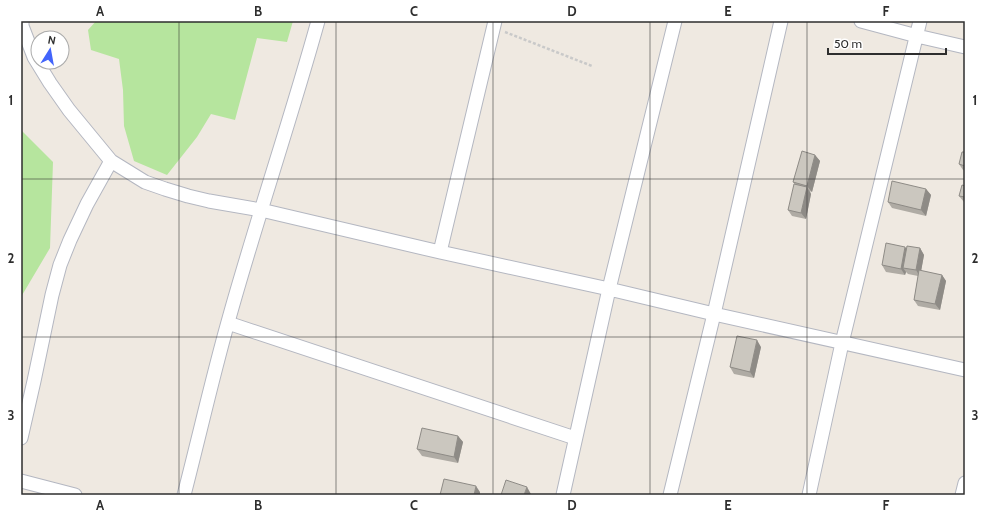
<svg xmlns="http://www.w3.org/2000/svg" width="986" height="516" font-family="Cabin,sans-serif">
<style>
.green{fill:#b6e59e}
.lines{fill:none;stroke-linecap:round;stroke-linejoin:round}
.street-casing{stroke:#b4b7c1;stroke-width:15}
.path{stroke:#c9c9c9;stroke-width:2.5;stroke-dasharray:3 2;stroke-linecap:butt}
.street{stroke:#fff;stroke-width:13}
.wall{fill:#afaba4}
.shaded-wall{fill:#8e8b86}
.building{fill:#cbc7bf;stroke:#8e8b86}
.grid{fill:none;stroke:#2e2e2e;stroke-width:1;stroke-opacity:0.55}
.neatline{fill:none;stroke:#2e2e2e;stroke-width:1.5}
.grid-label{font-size:13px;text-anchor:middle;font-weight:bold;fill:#2e2e2e}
</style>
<rect width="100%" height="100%" fill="#efe9e1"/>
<path class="green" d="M96,21H293L287,42L257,38L235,120L211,114L197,137L167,175L134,161L124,126L123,90L119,59L91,50L88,30Z
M21,130L53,162L50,248L21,297Z"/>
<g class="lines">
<g class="street-casing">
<path id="street" d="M22,21V26L34,57L50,83L69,110L111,161L145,182L165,189L188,196L209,201L261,210L440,252L609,289L714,314L965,370
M861,21L917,36L965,47
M440,252L495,21
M228,323L575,438
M21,438L34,381L52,295L60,265L70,240L87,204L111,161
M21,481L75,495
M184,495C199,437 212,379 228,322C256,221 290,122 318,21
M563,495L609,289L675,21
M670,495L714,314L781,21
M809,495L842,343L920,21
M962,495L965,483"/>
</g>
<path class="path" d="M505,32L592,66"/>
<use href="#street" class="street"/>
</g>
<path class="wall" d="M965,152V171L963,170L959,164Z
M815,155L820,161L812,192L810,191L811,194L806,219L792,216L788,210L795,185L793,182Z
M965,186V202H964L959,196Z
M926,189L931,195L926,216L892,208L888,202Z
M920,248L924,255L921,271L942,275L946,281L940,310L918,306L914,300L918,276L908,274L906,272L905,275L886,272L882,265L907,249Z
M761,347L754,378L734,374L730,367Z
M458,436L463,442L458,463L422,456L417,449Z"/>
<path class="shaded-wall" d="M815,155L820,161L812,192L807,186Z
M807,187L811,194L806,219L801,213Z
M926,189L931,195L926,216L921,210Z
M905,247L910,253L903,268L906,272L905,275L901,269Z
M920,248L924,255L920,277L916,270Z
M942,275L946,281L940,310L935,304Z
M757,340L761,347L754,378L750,372Z
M458,436L463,442L458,463L454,457Z
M476,486L480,492V495H474Z
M527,487L531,494V495H524Z"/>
<path class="building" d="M802,151L815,155L807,186L793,182Z
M962,152H965V166L959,164Z
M892,181L926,189L921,210L888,202Z
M794,184L807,187L801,213L788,210Z
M962,185L965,186V197L959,196Z
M886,243L905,247L901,269L882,265Z
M907,246L920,248L916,270L903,268Z
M919,270L942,275L935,304L914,300Z
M737,336L757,340L750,372L730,367Z
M422,428L458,436L454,457L417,449Z
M444,479L476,486L474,495H440Z
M506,480L527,487L524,495H501Z"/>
<path class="grid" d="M179,21V495M336,21V495M493,21V495M650,21V495M807,21V495M21,179H965M21,337H965"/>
<rect width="986" height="516" fill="none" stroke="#ffffff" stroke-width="44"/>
<g transform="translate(50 50) rotate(11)"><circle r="19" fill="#ffffff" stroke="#ababab"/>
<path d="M0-3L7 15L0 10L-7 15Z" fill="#4264fb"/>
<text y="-6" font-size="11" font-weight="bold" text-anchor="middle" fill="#2e2e2e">N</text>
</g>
<path d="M828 48v6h118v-6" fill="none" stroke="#2e2e2e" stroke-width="2"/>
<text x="834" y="48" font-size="12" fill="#2e2e2e" stroke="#ffffff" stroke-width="3" paint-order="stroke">50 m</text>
<rect x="22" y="22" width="942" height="472" class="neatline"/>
<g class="grid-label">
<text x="100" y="16">A</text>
<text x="258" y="16">B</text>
<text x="414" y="16">C</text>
<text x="572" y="16">D</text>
<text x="728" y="16">E</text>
<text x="886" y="16">F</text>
<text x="11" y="105">1</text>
<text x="975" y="105">1</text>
<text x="11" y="263">2</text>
<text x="975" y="263">2</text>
<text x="11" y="420">3</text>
<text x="975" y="420">3</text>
<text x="100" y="510">A</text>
<text x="258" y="510">B</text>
<text x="414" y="510">C</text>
<text x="572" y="510">D</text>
<text x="728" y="510">E</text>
<text x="886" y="510">F</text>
</g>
</svg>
